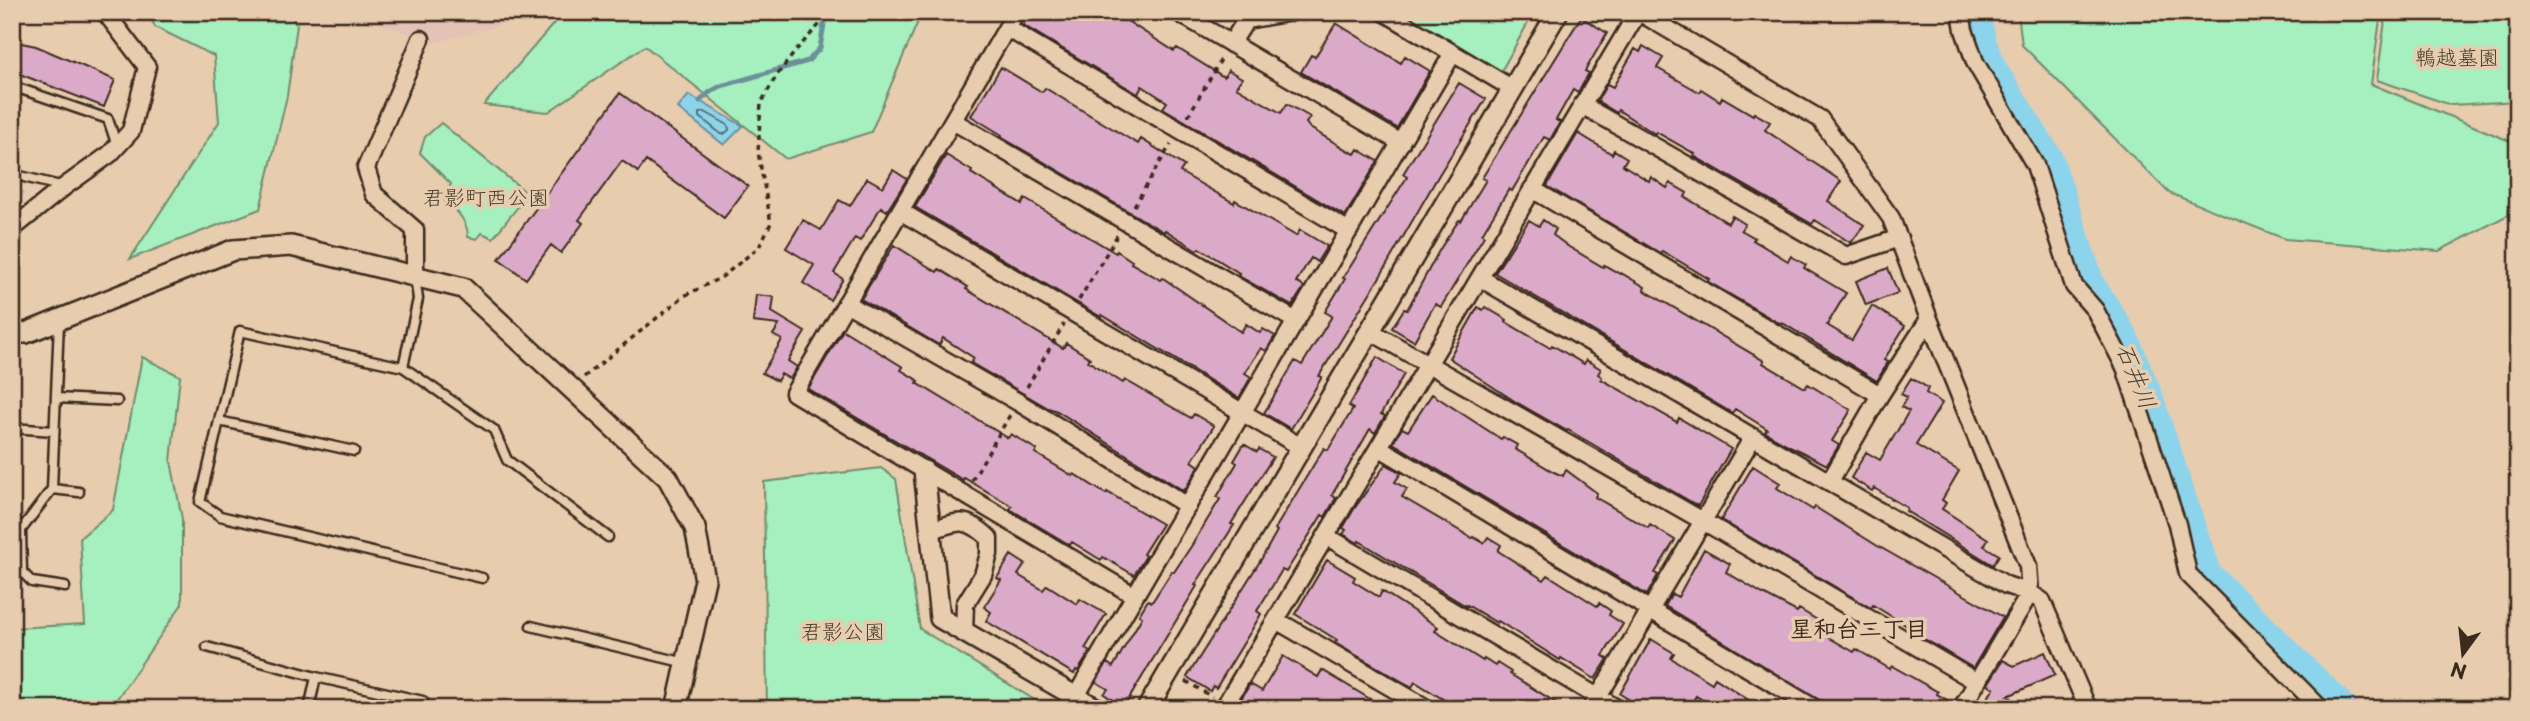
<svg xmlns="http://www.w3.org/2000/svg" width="2530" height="721" font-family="'Playpen Sans','Klee One',sans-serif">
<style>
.built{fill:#e4c2b6}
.green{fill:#a6efbe;stroke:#708c6e;stroke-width:2}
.water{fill:#8bd4ec;stroke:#6b909a;stroke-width:2}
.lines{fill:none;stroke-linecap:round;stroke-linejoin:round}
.shore{stroke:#5b6e70;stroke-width:2}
.stream{stroke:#6b909a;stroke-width:5}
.river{stroke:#8bd4ec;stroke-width:33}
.building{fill:#dcaac9;stroke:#3b2a1e;stroke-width:2}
.service-casing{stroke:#3b2a1e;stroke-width:13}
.minor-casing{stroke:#3b2a1e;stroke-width:21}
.tertiary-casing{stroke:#3b2a1e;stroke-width:24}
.path{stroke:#3b2a1e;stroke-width:3.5;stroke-dasharray:5 5;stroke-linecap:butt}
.service{stroke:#e7ccae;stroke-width:8}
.minor{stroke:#e7ccae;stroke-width:16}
.tertiary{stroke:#e7ccae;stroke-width:19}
.labels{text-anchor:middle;stroke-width:7;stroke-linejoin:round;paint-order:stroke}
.park-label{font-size:21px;fill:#463e2e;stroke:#e7ccae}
.water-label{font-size:23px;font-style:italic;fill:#433b33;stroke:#e7ccae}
.neighbourhood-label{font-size:23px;font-weight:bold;fill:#3b2a1e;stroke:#e7ccae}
</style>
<rect width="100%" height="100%" fill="#e7ccae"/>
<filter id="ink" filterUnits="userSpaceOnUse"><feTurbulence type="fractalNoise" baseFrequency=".0143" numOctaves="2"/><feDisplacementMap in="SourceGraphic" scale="14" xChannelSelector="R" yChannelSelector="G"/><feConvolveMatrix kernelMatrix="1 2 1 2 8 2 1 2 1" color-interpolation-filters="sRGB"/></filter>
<g filter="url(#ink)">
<path class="built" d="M349,12H524L519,20L434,43Z"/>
<path class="green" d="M148,12H289L297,25L287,96L260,209L130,259L219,122L214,56L155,27Z
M557,12H922L871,132L786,159L645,46L548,112L484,105L555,22Z
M1392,12H1534L1499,75Z
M2018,12H2381L2371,84L2517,144L2508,215L2439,251L2285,239L2169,193L2022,45Z
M2389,12H2518V101L2451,105L2377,80L2386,13Z
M441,123L528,194L493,238L482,233L477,239L468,237C468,221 456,209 444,200L451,184L420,153L425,137Z
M142,357L180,376L171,461L182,519V604L110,709H12V624L15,628L85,624L80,538L113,510Z
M881,468L896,479L920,629L1049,709H767L764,482Z"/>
<path class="water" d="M689,95L743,126L724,145L678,108Z"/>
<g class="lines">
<path class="shore" d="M705,112L728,125L729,130L724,134H721L700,117V113Z"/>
<path class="stream" d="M700,101L710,92L721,86L808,61L820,48L826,12"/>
<path class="river" d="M1973,12L1981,46L1992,72L2047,160L2088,284L2121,336L2146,396L2205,575L2341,709"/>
</g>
<path class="building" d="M1031,12H1113L1174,51L1177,48L1224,77L1228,70L1242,78L1236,87L1281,113L1287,104L1310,117L1306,123L1310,128L1347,150L1355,154L1358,149L1378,161L1345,216L1163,108L1167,102L1142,86L1138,94L1023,25Z
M1581,17L1607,33L1585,71L1589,73L1578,93L1573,90L1556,120L1560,122L1550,140L1544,137L1512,191L1509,189L1482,234L1484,236L1441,307L1435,304L1414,341L1392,328L1404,309L1407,310L1440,249L1459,220L1461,221L1486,180L1482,178Z
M1336,23L1401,63L1405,56L1430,71L1397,128L1301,72L1311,55L1315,57Z
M12,41L36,46L115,80L104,107L12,71Z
M1643,46L1663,58L1657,68L1699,92L1701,89L1720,101L1722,97L1753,115L1754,113L1770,122L1765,130L1841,181L1828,201L1864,225L1851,243L1815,220L1812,224L1694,156L1695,154L1656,132L1655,134L1618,110L1617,113L1597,101L1607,84L1613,87L1635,49L1640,52Z
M1001,67L1042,92L1045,88L1138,144L1141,139L1184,166L1180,172L1234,203L1235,200L1296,236L1300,230L1327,246L1317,262L1311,258L1296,282L1304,287L1292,306L1237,275L1239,273L1199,248L1197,250L1165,230L1164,232L1001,137L1002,135L971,116Z
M1459,83L1486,99L1440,173L1381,275L1319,376L1322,377L1291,429L1264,413L1295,361L1302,365L1332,316L1325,312L1345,279L1343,278L1407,177L1403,174Z
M620,93L748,186L724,218L646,161L638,172L622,161L579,220L583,223L561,253L551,245L526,279L499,259Z
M1578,133L1612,154L1614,150L1627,158L1623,165L1649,181L1651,177L1667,188L1670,183L1687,193L1685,197L1728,223L1732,216L1745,224L1741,230L1755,238L1753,240L1788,261L1791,256L1806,265L1804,268L1846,293L1827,325L1852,340L1872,306L1905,326L1884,360L1888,362L1877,381L1784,324L1777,322L1707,281L1709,279L1662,251L1660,253L1547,186Z
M946,155L972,171L971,173L1022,204L1025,199L1116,253L1117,251L1132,261L1131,263L1161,280L1163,278L1241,332L1246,324L1260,333L1263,329L1275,336L1266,351L1261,348L1245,373L1251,377L1239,398L1102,315L1101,317L915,207Z
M893,170L907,179L887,211L881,207L860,241L855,238L834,273L843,279L830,300L803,283L814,265L786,248L803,220L821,230L839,200L850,206L867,178L883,187Z
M1529,220L1539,226L1543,220L1556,229L1553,235L1569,247L1603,267L1604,265L1620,274L1621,273L1645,287L1644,290L1764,361L1763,363L1805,388L1808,384L1851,410L1832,441L1839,445L1827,465L1786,444L1765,432L1767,429L1735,409L1732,413L1495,273Z
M894,245L937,272L939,269L968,287L966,289L1063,348L1066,343L1090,358L1088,361L1123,383L1125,380L1191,418L1194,414L1214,426L1192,461L1199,466L1184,491L1057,411L1048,408L971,363L974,358L943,338L939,345L861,299Z
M1888,268L1898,293L1866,305L1856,281Z
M756,295L774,297L772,312L805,332L788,361L797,367L790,379L781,374L777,381L762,373L782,340L773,335L779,325L753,322Z
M1478,307L1483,310L1485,307L1507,320L1506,322L1550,348L1552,345L1584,364L1586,360L1601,369L1598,374L1602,377L1601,379L1677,422L1679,418L1731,449L1698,506L1568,430L1567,431L1516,402L1449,358Z
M843,330L903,367L901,370L919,381L917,383L1008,438L1011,434L1037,450L1035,453L1073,476L1074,474L1106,494L1107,492L1162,524L1143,554L1146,556L1134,575L1103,557L1101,560L1072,542L1070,545L1010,509L1012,506L964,478L963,480L808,389Z
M1377,357L1404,374L1381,414L1385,416L1375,433L1370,429L1332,495L1336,498L1325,517L1322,515L1286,572L1282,570L1257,611L1261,614L1251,631L1216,688L1213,686L1210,691L1187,677L1262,558L1277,531L1275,529L1313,466L1324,448L1328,450L1353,409L1349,406Z
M1911,378L1928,388L1926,393L1942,403L1916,445L1959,471L1942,500L1946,503L1942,509L1988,539L1984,546L1999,555L1993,565L1906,511L1907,508L1874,488L1872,491L1851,478L1866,452L1880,460L1909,411L1901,407L1907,397L1901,394Z
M1432,394L1501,439L1503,437L1517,445L1515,449L1554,472L1563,476L1566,470L1597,493L1595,497L1648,528L1650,525L1675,540L1655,573L1658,575L1647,595L1393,443L1402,428L1408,431Z
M1244,444L1257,452L1259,449L1273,457L1231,524L1234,525L1195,585L1197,586L1124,707L1104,694L1108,689L1096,682L1107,663L1113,667L1142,617L1139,615L1148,600L1152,602L1172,571L1174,572L1192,545L1220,499L1217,497L1237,463L1234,461Z
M1386,464L1401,473L1395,482L1407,489L1402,497L1472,538L1473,537L1484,543L1488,537L1501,545L1498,551L1544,580L1548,575L1597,606L1599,603L1611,611L1609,615L1623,624L1603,656L1608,659L1595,679L1561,658L1560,660L1498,621L1497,623L1467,605L1466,606L1359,541L1358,543L1343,534L1346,530L1343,528L1354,509Z
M1753,466L1780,483L1777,488L1813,510L1815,507L1876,545L2003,617L1973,668L1911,631L1912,629L1873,605L1871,608L1721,520Z
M1704,549L1730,564L1726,572L1761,593L1797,612L1799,609L1819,621L1814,629L1854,652L1856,649L1890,669L1892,666L1938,692L1937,694L1952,703L1951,709H1833L1665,606L1672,594L1678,597Z
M1011,555L1025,564L1018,575L1043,590L1047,585L1077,604L1080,599L1106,614L1085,649L1090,652L1078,671L1076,670L1074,674L986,621L991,612L984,607L1001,580L997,578Z
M1327,560L1355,577L1353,581L1379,597L1382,591L1438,627L1435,631L1483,661L1484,659L1495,666L1497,663L1511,672L1510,674L1566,709H1459L1415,682L1412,687L1335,643L1337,640L1295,614Z
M1651,639L1674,653L1671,658L1712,683L1715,678L1762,709H1716L1696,696L1688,709H1645L1620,694Z
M2045,652L2055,675L2008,696L2029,709H1981L1994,688L1988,684L2003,660L2014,666Z
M1283,656L1318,677L1322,670L1370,699L1364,709H1248L1241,699L1250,684L1262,691Z"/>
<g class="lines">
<g class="service-casing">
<path id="service" d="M12,86L108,119L117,146
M12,174L64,187
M403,367L418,299L415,277
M56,398L117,401
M219,421L354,451
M12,428L54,431
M52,489L79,492
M12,529L21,530L52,489L59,322
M21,530L22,572L32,582L65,587
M482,578L220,516L200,502L240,331L403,367L494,430L507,460L608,537
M531,626L686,663
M207,647L316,677L423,701
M309,709L316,677"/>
</g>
<g class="minor-casing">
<path id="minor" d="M1016,12L794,393L1135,596
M1177,12L1401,143
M1384,12L1513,89
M1639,12L1820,119L1891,218L1929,319L2028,566L2030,593L1961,709
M1961,12L1964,30L1975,62L2035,165L2074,286L2095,310L2125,367L2177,524L2188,574L2321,709
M1007,28L1349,231
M1231,44L1246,20L1292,12
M1582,105L1846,256L1899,238
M953,121L1296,321
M1532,189L1880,395
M900,211L1301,447
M12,229L64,187L110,154L131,131L147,67L105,12
M415,277V230L374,194L366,168L421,39
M1480,278L2006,585L2030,593L2042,601L2088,709
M846,303L1018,402L1188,506
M1370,331L1703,521L1977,682
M1380,448L1816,709
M1830,481L1880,395L1929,319
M930,531C957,521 966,516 989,538V554L983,575L965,604L964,632
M1326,536L1618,709
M1276,620L1428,709
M1076,696L1453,53
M1238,709L1227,702L1638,12
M1591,709L1753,437"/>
</g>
<g class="tertiary-casing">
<path id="tertiary" d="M12,333H26L233,250L291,246L463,288L668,478L695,528L705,580L676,709
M924,471L940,618L1097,709
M1147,709L1558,12"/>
</g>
<path class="path" d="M1188,116L1223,56
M1134,206L1171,144
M1079,300L1118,234
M584,377L684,296L722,277L759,247L771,223L758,152L761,103L777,75L798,48L831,12
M1027,387L1064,324
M972,480L1010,415
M1186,681L1212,697"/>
<use href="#service" class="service"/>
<use href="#minor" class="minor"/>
<use href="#tertiary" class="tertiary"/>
</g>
</g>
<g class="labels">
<g class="park-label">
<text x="2457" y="65">鵯越墓園</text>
<text x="486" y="205">君影町西公園</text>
<text x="843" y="639">君影公園</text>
</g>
<g class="water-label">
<text transform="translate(2136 376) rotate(68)" y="8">石井川</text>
</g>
<g class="neighbourhood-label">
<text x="1859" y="637">星和台二丁目</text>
</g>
</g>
<rect width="2530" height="721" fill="none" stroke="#e7ccae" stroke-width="42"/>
<rect x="21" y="21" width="2488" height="679" fill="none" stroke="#3b2a1e" stroke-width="2.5" filter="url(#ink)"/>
<g transform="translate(2463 654) rotate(195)" stroke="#e7ccae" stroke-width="5" paint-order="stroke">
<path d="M0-5L12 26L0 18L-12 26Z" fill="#3b2a1e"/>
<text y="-10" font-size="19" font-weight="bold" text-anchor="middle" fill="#3b2a1e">N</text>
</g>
</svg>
